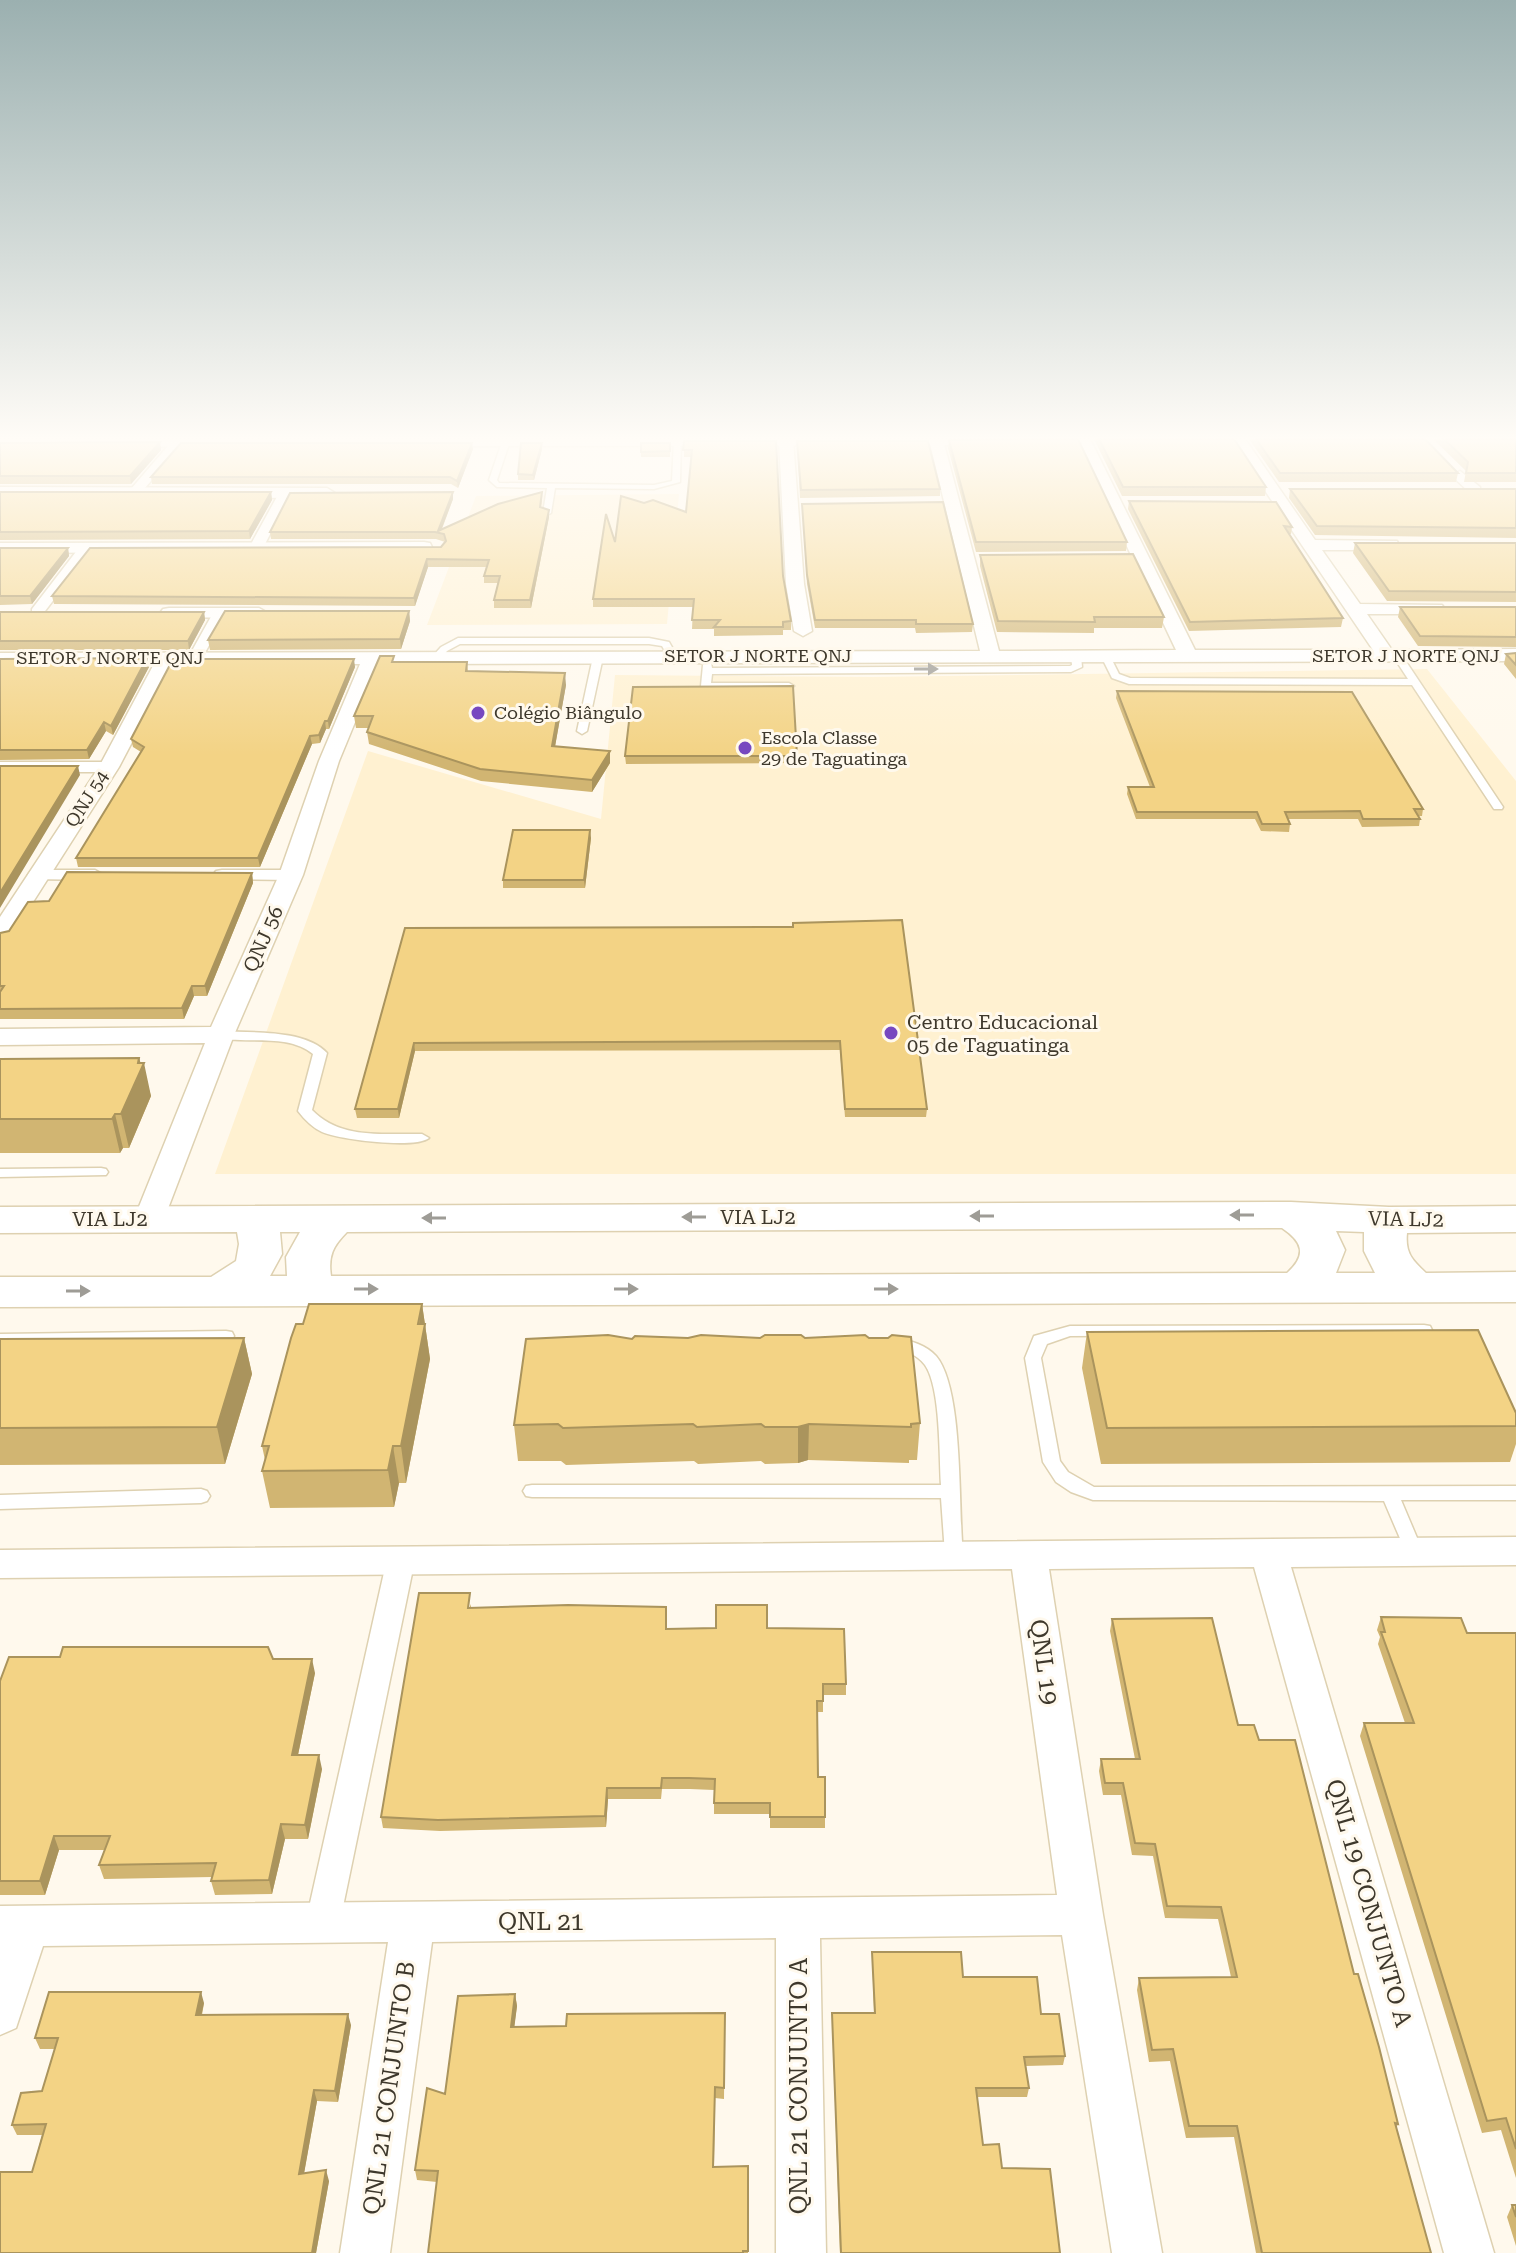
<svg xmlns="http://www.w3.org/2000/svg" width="1516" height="2253" font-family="'Roboto Serif',serif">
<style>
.built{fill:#fff1d1}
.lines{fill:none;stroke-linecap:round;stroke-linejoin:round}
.service-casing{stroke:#ded1b1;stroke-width:3}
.pedestrian-casing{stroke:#ded1b1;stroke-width:3}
.minor-casing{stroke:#ded1b1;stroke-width:3}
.secondary-casing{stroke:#ded1b1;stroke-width:3}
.service{fill:#fff;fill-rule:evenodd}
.pedestrian{fill:#fff;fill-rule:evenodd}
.minor{fill:#fff;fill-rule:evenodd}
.secondary{fill:#fff;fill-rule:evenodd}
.wall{fill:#d1b572}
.shaded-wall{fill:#aa945d}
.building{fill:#f3d385;stroke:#aa945d;stroke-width:2}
.oneway{fill:#9e9c96}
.poi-dot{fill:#7748c0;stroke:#fff9ed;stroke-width:3}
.labels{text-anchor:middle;stroke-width:6;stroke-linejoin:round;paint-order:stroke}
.far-street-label{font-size:18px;fill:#3e382c;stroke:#fff9ed}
.far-poi-label{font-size:18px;fill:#3e382c;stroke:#fff9ed;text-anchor:start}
.street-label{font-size:20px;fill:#3e382c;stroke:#fff9ed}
.poi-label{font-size:20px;fill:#3e382c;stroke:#fff9ed;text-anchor:start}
.near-street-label{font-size:24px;fill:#3e382c;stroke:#fff9ed}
</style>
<rect width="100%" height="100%" fill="#fff9ed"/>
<path class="built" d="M679,494L667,624L427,625L476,496Z
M1427,669L1516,781V1174H215L368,751L601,819L615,675L872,677Z"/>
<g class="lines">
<g class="service-casing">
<path id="service" d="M503,439L510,441L497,480L499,483L654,485L672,481L674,440L681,439L680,482L654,489L555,488L551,513L547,515L543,513L547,488L497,487L489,480Z
M458,638H649L669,642L677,656L669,658L662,646L649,644H460L447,651L440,659H434L432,657L441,647Z
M1076,653L1081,656L1082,667L1071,672L712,674L711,683H789L794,686L789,689H706L701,686L703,665L708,662L711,663L712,668L1070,666L1072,665L1071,656Z
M1398,653L1401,654L1503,807L1502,809H1494L1412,685L1129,684L1112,678L1101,656L1109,654L1119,674L1130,678L1408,679L1393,656Z
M598,654L603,657L587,731L582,734L577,731L593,657Z
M221,1031C251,1033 305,1029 327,1053L312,1110C341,1140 384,1133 422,1134L429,1138C415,1149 340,1140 322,1132C312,1127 305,1120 298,1111L313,1054C288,1033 246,1044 216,1038L214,1035Z
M101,1168L106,1169L108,1172L106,1175L0,1177V1169Z
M1424,1325L1430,1326L1432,1330L1430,1334L1070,1336L1047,1344L1041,1358L1060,1461L1068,1472L1094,1487L1516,1486V1500H1401L1423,1552L1420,1557L1414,1559L1408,1557L1384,1501L1093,1500L1071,1492L1056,1482L1043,1462L1025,1358L1034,1336L1070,1326Z
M226,1331L232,1332L234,1336L232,1340L0,1344V1334Z
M897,1338C911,1341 926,1345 936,1356C964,1389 958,1508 963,1554L960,1559L954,1561L948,1559L945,1554L941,1498L532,1497L526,1496L523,1491L526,1486L532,1485H941C939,1456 941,1388 925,1365C917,1354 903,1350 891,1347L889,1343L891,1339Z
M201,1489L207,1491L210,1496L207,1501L201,1503L0,1509V1495Z"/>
</g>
<g class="pedestrian-casing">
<path id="pedestrian" d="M174,439L186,440L139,495H131V489Z
M285,489L291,493L264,546L252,549L250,546L279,493Z
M82,544L94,547L42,615H32V609Z
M220,609L227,613L202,658L200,661H190L188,658L213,613Z
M0,762H109L117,767L109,772H0Z
M37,870H95L104,875L95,880L31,879L28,875L31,871Z
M222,870H291L300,875L291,880L216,879L213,875L216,871Z
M401,1548L411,1551L415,1559L340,1921L335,1932L323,1937L311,1932L306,1921L387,1559L391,1551Z"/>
</g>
<g class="minor-casing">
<path id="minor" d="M779,439L793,440L804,584L812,631L803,636L794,631L786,584Z
M929,439L943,440L999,651L1176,650L1076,439H1090L1195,650H1373L1230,439H1245L1315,540L1397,541L1399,545L1397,549L1391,550H1322L1360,604L1442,605L1445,609L1442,613L1436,614H1367L1392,650L1516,649V661L379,664L339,761L303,875L234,1035L164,1219L160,1226L149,1228L138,1226L134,1219L205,1043L0,1045V1029L211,1027L279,875L319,761L360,664H173L119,767L12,935L9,940L0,942V917L99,767L154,664L0,665V653L980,651Z
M1460,471L1480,487V493H1470L1452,476Z
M0,487L327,488L335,493L327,498L0,497Z
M424,542L430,543L432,547L430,551L0,553V543Z
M169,608H259L268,613L259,618L163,617L160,613L163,609Z
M1516,1537V1565L1291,1567L1494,2253H1444L1254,1567L1049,1569L1103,1915L1162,2253H1112L1062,1935L820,1938L826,2253H776V1938L432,1942L390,2253H340L388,1942L43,1946L16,2028L0,2035V1906L1057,1895L1012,1569L0,1578V1550Z"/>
</g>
<g class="secondary-casing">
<path id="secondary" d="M0,439H1025L1015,445L0,447Z
M1291,1202L1389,1207L1516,1206V1232L1407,1233C1405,1253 1412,1260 1426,1273L1516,1272V1302L0,1307V1277H211L236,1261L239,1244L237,1232L0,1233V1207ZM1282,1228C1303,1242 1307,1255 1287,1273L331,1276C328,1256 333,1246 347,1232ZM1336,1231L1364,1232V1251L1375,1273H1336L1345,1250ZM280,1232H300L286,1257L287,1276H270L282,1254Z"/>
</g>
<use href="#service" class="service"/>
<use href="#pedestrian" class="pedestrian"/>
<use href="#minor" class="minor"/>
<use href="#secondary" class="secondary"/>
</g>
<path class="wall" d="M1094,439H1234L1266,487L1265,496H1122Z
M1249,439H1425L1458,473L1456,482H1279Z
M1433,439H1516V482H1464L1466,471Z
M949,440L1127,542L1126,551L976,552L948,448Z
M684,441H776L783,576L791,621V630H783V635L714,636V629H692L693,607H593V599L615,542L686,512L691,457H684Z
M797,441L940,489V496L800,498Z
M160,442L161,450L131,484H0V443Z
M641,443H670V457H641Z
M473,449L458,488L451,484H152L151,477Z
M542,449L534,480H518V474Z
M1290,489H1516V538L1315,535L1289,498Z
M0,492H271L272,500L250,539L0,540Z
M453,492V499L442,529L542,500L541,508L549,517L531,608H494V600L498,583H484V576L486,567H428L415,606L54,604L52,596L441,547L445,542L436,539H271L270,532Z
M1129,501L1292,527L1291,534H1289L1343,618L1341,627L1189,631L1128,509Z
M802,504L973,624L972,632L916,633L915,628H815L807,584Z
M1355,543H1516V602L1387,601L1353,553Z
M0,548H68L69,556L32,604L0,605Z
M980,555L1164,617L1162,628H1094V633L997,632L980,566Z
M1400,607H1516V647L1418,646L1398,617Z
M409,611L410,621L401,649L210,650L208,640Z
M0,612H204L205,620L189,650H0Z
M1516,653V679L1504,664L1506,654Z
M0,659L149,667L113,735L106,731L89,759L0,760Z
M394,662H467L468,671L566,685L555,746L610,763L592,792L481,781L369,744L367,732L369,728H356L354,716Z
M355,667L329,729H326L320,743L312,744L260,867H78L76,858L141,752L133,747L131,739Z
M1117,691L1423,809L1422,816H1419L1420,819L1419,826L1362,827L1358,819H1288L1290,824L1289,832L1261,831L1255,819H1136L1127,794L1128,787H1150L1116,698Z
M625,756H797V763L626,764Z
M591,838L585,888H503V880Z
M252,873L253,883L207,996H194L184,1019H0V933L9,931L49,901Z
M793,927L927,1109L926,1117H845L840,1050L415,1051L399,1118H357L355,1109L405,928Z
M139,1058L151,1096L129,1148H123L120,1153H0V1059Z
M422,1304L430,1359L406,1483H399L394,1507L270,1508L262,1471L265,1460L262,1446L303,1324Z
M1087,1332L1516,1426V1444L1510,1462L1101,1464L1082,1368Z
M244,1338L252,1374L225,1464L0,1465V1339Z
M920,1423L917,1460H909V1463L808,1460L798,1463L765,1464L761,1461L698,1464L694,1461L566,1465L561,1461H518L514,1425Z
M471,1604V1607L667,1629L767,1628L846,1684V1695H823V1712H817L818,1777L825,1817V1828H770V1814H714V1790L690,1789H662L661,1799H608L606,1827L440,1831L383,1828L381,1817Z
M1381,1617L1467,1633H1516V2178L1501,2130L1482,2133L1360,1736L1364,1723H1405L1378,1644L1380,1637L1377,1630Z
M1112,1619L1238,1725L1259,1740L1354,1974L1398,2124L1396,2129L1431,2253H1256L1234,2137L1186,2138L1170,2061L1149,2062L1137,1990L1139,1978L1231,1977L1218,1919L1165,1918L1153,1856L1132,1855L1121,1795H1103L1099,1771L1101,1759H1135L1110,1631Z
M273,1659L315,1673L298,1755L322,1769L308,1839H285L272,1894L215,1895L211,1881L212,1877L104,1879L99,1865L105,1850H59L45,1895H0V1681Z
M872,1952L963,1977L1041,2014L1065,2056L1063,2065L1026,2066L1029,2088L1027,2097H977L983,2145L1002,2168L1060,2253H840L832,2013H874Z
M515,1994L517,2006L514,2027L566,2026L725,2013L724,2099L715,2098L714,2167L748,2166V2253H428L437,2182L417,2180L415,2170L445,2094Z
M204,2003L202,2015L351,2025L338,2102L317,2101L304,2173L329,2181L316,2253H0L32,2172L42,2135H17L12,2125L42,2091L55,2049H40L35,2038Z
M1512,2205H1516V2246L1507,2217Z"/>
<path class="shaded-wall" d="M160,442L161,450L131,484L130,476Z
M472,443L473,449L458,488L457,481Z
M542,443V449L534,480L533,475Z
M271,492L272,500L250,539L249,531Z
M453,492V499L440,533L438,531Z
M549,510V517L531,608L530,600Z
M68,548L69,556L32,604L30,596Z
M427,559L428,567L415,606L414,598Z
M409,611L410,621L401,649L400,639Z
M204,612L205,620L189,650L188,641Z
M147,658L149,667L113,735L111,726Z
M354,659L355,667L329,729L328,721Z
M565,673L566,685L553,758L552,746Z
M325,721L326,729L320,743L319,735Z
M104,722L106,731L89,759L87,750Z
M310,736L312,744L260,867L258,858Z
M610,751V763L592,792V780Z
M78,766L80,775L0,908V893Z
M590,830L591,838L585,888L584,880Z
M252,873L253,883L207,996L205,986Z
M192,986L194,996L184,1019L182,1008Z
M414,1043L415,1051L399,1118L398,1109Z
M139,1058L142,1068L144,1063L151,1096L129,1148L121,1114Z
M115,1114L123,1148L120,1153L112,1119Z
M422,1304L430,1359L406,1483L401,1446Z
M244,1338L252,1374L225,1464L217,1427Z
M809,1424L808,1460L798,1463V1427Z
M393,1446L399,1483L394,1507L388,1470Z
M312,1659L315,1673L295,1769L292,1755Z
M319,1755L322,1769L308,1839L305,1825Z
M607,1788L608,1799L606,1827L605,1816Z
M281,1824L285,1839L272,1894L269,1880Z
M54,1836L59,1850L45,1895L40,1881Z
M201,1992L204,2003L199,2026L196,2015Z
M515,1994L517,2006L513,2038L511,2027Z
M348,2014L351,2025L338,2102L335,2091Z
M314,2090L317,2101L302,2185L299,2174Z
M326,2170L329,2181L316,2253H312Z"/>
<path class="building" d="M1016,439H1078L1127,542H976L949,440Z
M1099,439H1234L1266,487H1123Z
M1256,439H1425L1458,473H1280Z
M1444,439H1516V473H1466L1468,462Z
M684,441H776L783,576L791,621L783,622V627H714L720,620H692L694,599H593L606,514L615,542L621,496L644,503L653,500L686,512L692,450H683Z
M797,441H928L940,489L801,490Z
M160,442L130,476H0V443Z
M181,443H472L457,481L450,477H151Z
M521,443H542L533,475L518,474Z
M641,443H670V451L641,452Z
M1290,489H1516V528L1317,526Z
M0,492H271L249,531L0,532Z
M453,492L438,531L498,504L542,492L540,507L549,510L530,600H494L500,576H484L489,560L427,559L414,598L52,596L90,548L441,547L446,541L444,534L435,532H270L290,493Z
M1129,501L1276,502L1292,527L1284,526L1343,618L1190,622Z
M943,502L973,624H916V620H815L807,575L802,504Z
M1355,543H1516V592L1389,591Z
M0,548H68L30,596H0Z
M1133,554L1164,617H1094L1095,622L998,621L980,555Z
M1400,607H1516V637L1420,636Z
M225,611H409L400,639L208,640Z
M0,612H204L188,641H0Z
M1516,653V665L1506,654Z
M380,656H394L392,662H467L466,671L565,673L552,746L610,751L592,780L480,769L367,732L373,716H354Z
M147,658L111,726L104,722L87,750H0V659Z
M173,659H354L328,721H325L319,735L310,736L258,858H76L144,747L131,739Z
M793,686L797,756H625L633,687Z
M1117,691L1352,692L1423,809H1414L1420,819H1363L1360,811L1285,812L1290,824H1262L1257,812H1137L1128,787H1154Z
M0,766H78L0,893Z
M513,830H590L584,880H503Z
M67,872L252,873L205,986H192L182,1008L0,1009V992L4,986H0V933L9,931L28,902L49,901Z
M902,920L927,1109H845L840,1041L414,1043L398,1109H355L405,928L793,927V923Z
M139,1058L138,1063H144L121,1114H115L112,1119H0V1059Z
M309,1304H422L418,1324H425L401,1446H393L388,1470L262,1471L269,1446H262L291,1338L296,1324H303Z
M1478,1330L1516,1413V1426L1107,1428L1087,1332Z
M608,1335L632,1339L635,1336L688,1338L701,1335L760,1338L765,1335H801L805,1338L865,1335L869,1338H888L892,1335L911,1337L920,1423L911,1424V1427L809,1424L798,1427H765L761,1424L697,1427L693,1424L563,1428L558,1424L514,1425L526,1339Z
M244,1338L217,1427L0,1428V1339Z
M419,1593H470L468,1608L568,1605L666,1607V1629L716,1628V1605H767V1628L844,1629L846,1684H823V1701H817L818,1777H825V1817H770V1803H714L715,1779L689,1778H662L661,1788H607L605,1816L438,1820L381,1817Z
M1381,1617L1461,1618L1467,1633H1516V2149L1506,2118L1487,2121L1364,1723H1414L1381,1632H1385Z
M1212,1618L1238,1725H1254L1259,1740H1295L1354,1974H1358L1379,2047L1398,2124L1395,2123L1431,2253H1262L1237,2126H1189L1173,2049L1152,2050L1139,1978L1237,1977L1221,1907L1167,1906L1155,1844L1135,1843L1123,1783H1105L1101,1759H1140L1112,1619Z
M63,1647H268L273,1659H312L292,1755H319L305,1825L281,1824L269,1880L211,1881L216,1863L99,1865L110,1836H54L40,1881H0V1681L9,1657H60Z
M872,1952H961L963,1977H1037L1041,2014H1059L1065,2056L1024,2057L1029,2088H976L983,2145L999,2144L1002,2168L1050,2169L1060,2253H841L832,2013H875Z
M49,1992H201L196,2015L348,2014L335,2091L314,2090L299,2174L326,2170L312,2253H0V2172H32L46,2124L12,2125L21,2093L42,2091L58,2038H35Z
M515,1994L511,2027L566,2026L567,2014L725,2013L724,2088L715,2087L713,2167L748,2166V2251H743V2253H428L438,2171L415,2170L427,2088L445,2094L458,1996Z
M1512,2205H1516V2217Z"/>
<defs><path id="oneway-solid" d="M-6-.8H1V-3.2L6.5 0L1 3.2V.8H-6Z" transform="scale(2)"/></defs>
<g class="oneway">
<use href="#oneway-solid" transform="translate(926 669)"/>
<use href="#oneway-solid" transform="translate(1242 1215) rotate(180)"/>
<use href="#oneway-solid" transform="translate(982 1216) rotate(180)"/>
<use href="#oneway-solid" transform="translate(694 1217) rotate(180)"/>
<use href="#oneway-solid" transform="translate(434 1218) rotate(180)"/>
<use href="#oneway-solid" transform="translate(366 1289)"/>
<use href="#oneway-solid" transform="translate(626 1289)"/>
<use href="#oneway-solid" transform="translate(886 1289)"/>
<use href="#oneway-solid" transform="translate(78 1291)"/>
</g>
<linearGradient id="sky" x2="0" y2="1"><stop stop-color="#9bb0b0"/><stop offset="0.58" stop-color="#fffcf7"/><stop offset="1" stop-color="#fffcf7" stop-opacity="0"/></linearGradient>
<rect width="1516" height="755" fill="url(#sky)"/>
<g class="poi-dot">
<circle cx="478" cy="713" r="8"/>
<circle cx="745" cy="748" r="8"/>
<circle cx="891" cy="1033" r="8"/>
</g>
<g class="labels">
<g class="far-street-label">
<text x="758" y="662">SETOR J NORTE QNJ</text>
<text x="1406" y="662">SETOR J NORTE QNJ</text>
<text x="110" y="664">SETOR J NORTE QNJ</text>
<text transform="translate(87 799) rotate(-57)" y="6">QNJ 54</text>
</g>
<g class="far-poi-label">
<text x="494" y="719">Colégio Biângulo</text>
<text x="761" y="744">Escola Classe<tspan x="761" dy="21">29 de Taguatinga</tspan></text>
</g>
<g class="street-label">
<text transform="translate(263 939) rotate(-66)" y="7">QNJ 56</text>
<text x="758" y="1224">VIA LJ2</text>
<text x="110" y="1226">VIA LJ2</text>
<text transform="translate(1406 1219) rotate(1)" y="7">VIA LJ2</text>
</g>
<g class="poi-label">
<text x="907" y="1029">Centro Educacional<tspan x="907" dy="23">05 de Taguatinga</tspan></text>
</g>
<g class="near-street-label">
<text transform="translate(1044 1662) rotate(82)" y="8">QNL 19</text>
<text transform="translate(1369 1903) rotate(74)" y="8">QNL 19 CONJUNTO A</text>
<text x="541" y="1930">QNL 21</text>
<text transform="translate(799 2086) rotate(-90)" y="8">QNL 21 CONJUNTO A</text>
<text transform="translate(389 2088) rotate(-82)" y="8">QNL 21 CONJUNTO B</text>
</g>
</g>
</svg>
